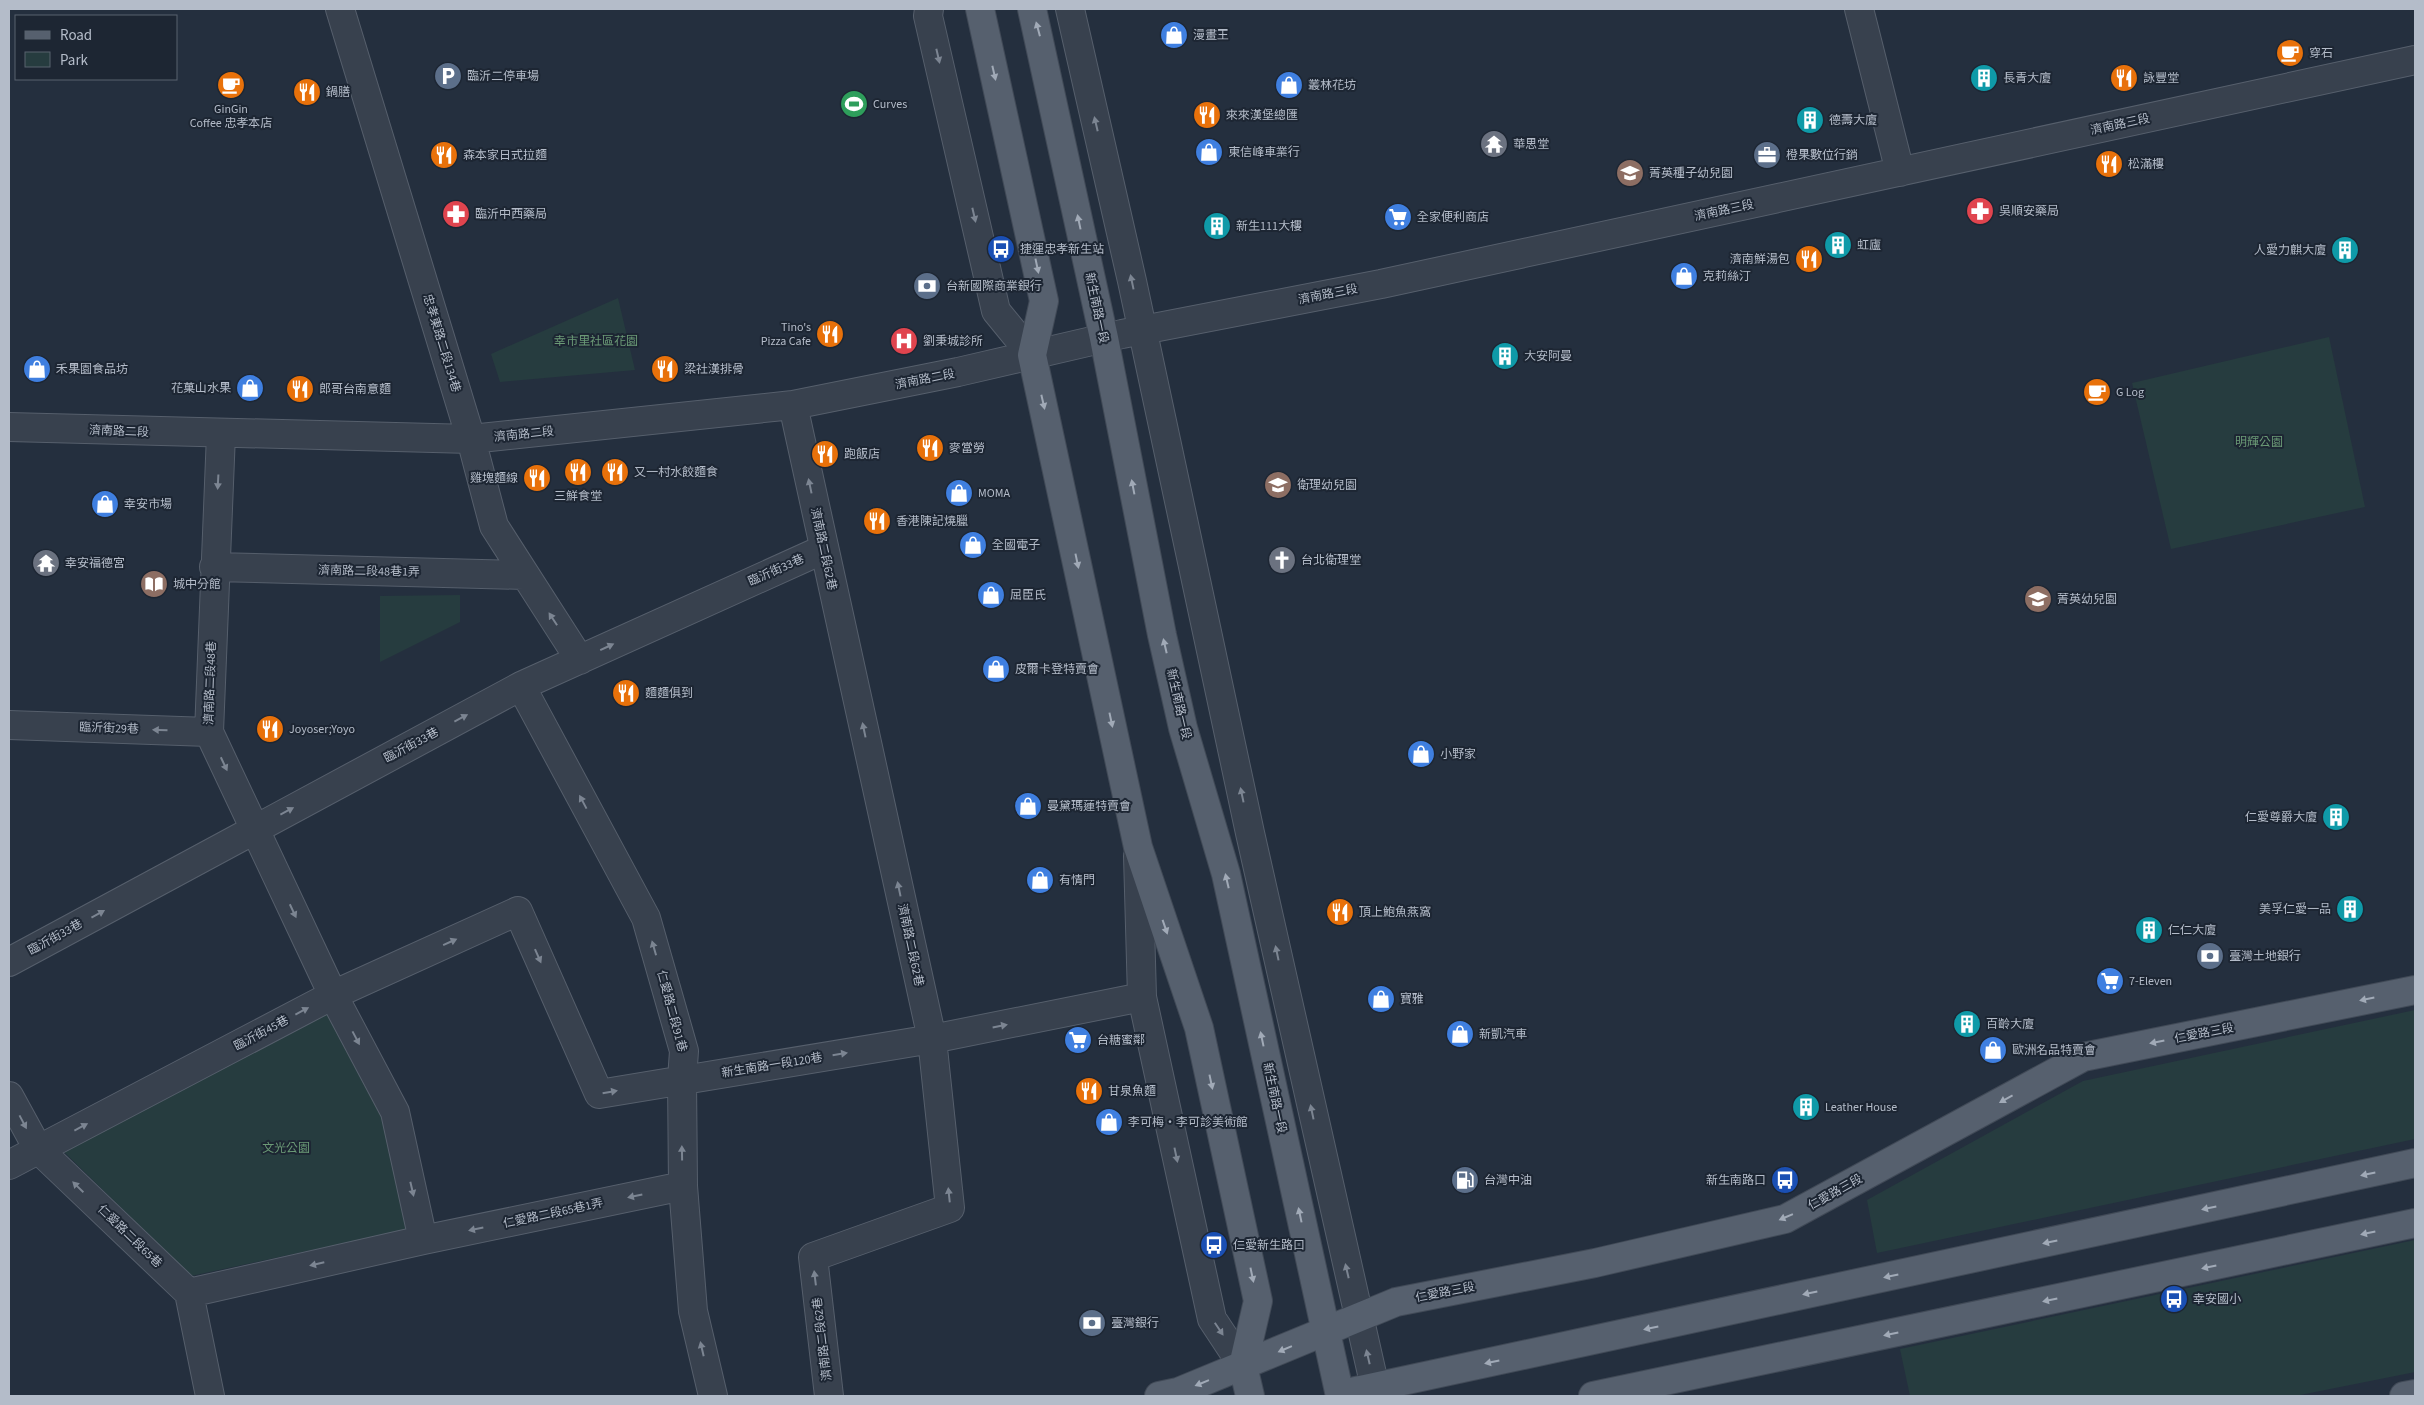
<svg xmlns="http://www.w3.org/2000/svg" width="2424" height="1405" font-family="'Source Sans 3','Noto Sans TC',sans-serif">
<style>
.green{fill:#263c3f}
.lines{fill:none;stroke-linecap:round;stroke-linejoin:round}
.minor-casing{stroke:#565f6c;stroke-width:30}
.major-casing{stroke:#414a57;stroke-width:30}
.minor{stroke:#38414e;stroke-width:28}
.major{stroke:#56606e;stroke-width:28}
.oneway{fill:#a1aab7}
.oneway2{fill:#7c8592}
.labels{text-anchor:middle;stroke-width:4;stroke-linejoin:round;paint-order:stroke}
.poi-label{font-size:12px;fill:#b4bcc9;stroke:#1d2633;text-anchor:start}
.street-label{font-size:12px;fill:#b4bcc9;stroke:#1d2633}
.park-label{font-size:12px;fill:#6b9a76;stroke:#1d2633}
</style>
<rect width="100%" height="100%" fill="#242f3e"/>
<path class="green" d="M618,298L635,370L500,382L491,354Z
M2329,337L2365,507L2171,549L2132,383Z
M460,595V622L380,662V596Z
M332,1005L385,1109L414,1228L191,1276L61,1149Z
M2415,1010V1139L1877,1253L1867,1200L2083,1081Z
M2415,1240V1372L2295,1396H1910L1900,1349Z"/>
<g class="lines">
<g class="minor-casing">
<path id="minor" d="M340,9L471,439L494,526L580,660
M929,9L928,16L996,311L1032,355
M1070,9L1132,281L1250,833L1377,1396
M1859,9L1900,172
M793,405L932,1039L950,1208L813,1257L829,1396
M9,427L471,439L793,405L958,372L1122,334L1381,284L2415,60
M221,434L209,732L333,995L395,1112L423,1240
M214,567L524,575
M521,686L646,918L684,1051L682,1079L683,1186L693,1311L713,1396
M9,725L209,732
M1138,856L1142,997L1212,1319L1243,1366
M9,962L521,686L824,549
M9,1096L38,1149L189,1293L210,1396
M9,1165L333,995L518,911L599,1094L932,1039L1142,997
M189,1293L423,1240L683,1186"/>
</g>
<g class="major-casing">
<path id="major" d="M980,9L1044,301L1032,355L1138,847L1199,1028L1258,1301L1243,1366L1250,1396
M1032,9L1104,338L1162,635L1183,728L1226,874L1340,1396
M1159,1396L1178,1392L1396,1302L1595,1263L1785,1219L2083,1057L2415,990
M1344,1396L1356,1391L2415,1163
M1593,1396L2415,1223
M2404,1396L2415,1394"/>
</g>
<use href="#minor" class="minor"/>
<use href="#major" class="major"/>
</g>
<defs><path id="oneway-solid" d="M-6-.8H1V-3.2L6.5 0L1 3.2V.8H-6Z" transform="scale(1.25)"/></defs>
<g class="oneway">
<use href="#oneway-solid" transform="translate(1038 29) rotate(-105)"/>
<use href="#oneway-solid" transform="translate(994 73) rotate(77)"/>
<use href="#oneway-solid" transform="translate(1079 222) rotate(-102)"/>
<use href="#oneway-solid" transform="translate(1037 266) rotate(78)"/>
<use href="#oneway-solid" transform="translate(1043 402) rotate(77)"/>
<use href="#oneway-solid" transform="translate(1133 487) rotate(-101)"/>
<use href="#oneway-solid" transform="translate(1077 561) rotate(78)"/>
<use href="#oneway-solid" transform="translate(1165 646) rotate(-103)"/>
<use href="#oneway-solid" transform="translate(1111 720) rotate(78)"/>
<use href="#oneway-solid" transform="translate(1227 881) rotate(-103)"/>
<use href="#oneway-solid" transform="translate(1165 927) rotate(71)"/>
<use href="#oneway-solid" transform="translate(2367 999) rotate(168)"/>
<use href="#oneway-solid" transform="translate(1262 1039) rotate(-102)"/>
<use href="#oneway-solid" transform="translate(2157 1042) rotate(169)"/>
<use href="#oneway-solid" transform="translate(1211 1082) rotate(78)"/>
<use href="#oneway-solid" transform="translate(2006 1099) rotate(151)"/>
<use href="#oneway-solid" transform="translate(2368 1174) rotate(168)"/>
<use href="#oneway-solid" transform="translate(2209 1208) rotate(168)"/>
<use href="#oneway-solid" transform="translate(1300 1215) rotate(-102)"/>
<use href="#oneway-solid" transform="translate(1786 1217) rotate(157)"/>
<use href="#oneway-solid" transform="translate(2368 1233) rotate(168)"/>
<use href="#oneway-solid" transform="translate(2050 1242) rotate(168)"/>
<use href="#oneway-solid" transform="translate(2209 1267) rotate(168)"/>
<use href="#oneway-solid" transform="translate(1252 1275) rotate(78)"/>
<use href="#oneway-solid" transform="translate(1891 1276) rotate(168)"/>
<use href="#oneway-solid" transform="translate(1810 1293) rotate(168)"/>
<use href="#oneway-solid" transform="translate(2050 1300) rotate(168)"/>
<use href="#oneway-solid" transform="translate(1651 1328) rotate(168)"/>
<use href="#oneway-solid" transform="translate(1891 1334) rotate(168)"/>
<use href="#oneway-solid" transform="translate(1285 1349) rotate(157)"/>
<use href="#oneway-solid" transform="translate(1492 1362) rotate(168)"/>
<use href="#oneway-solid" transform="translate(1202 1383) rotate(158)"/>
</g>
<g class="oneway2">
<use href="#oneway-solid" transform="translate(938 56) rotate(77)"/>
<use href="#oneway-solid" transform="translate(1096 124) rotate(-103)"/>
<use href="#oneway-solid" transform="translate(974 215) rotate(77)"/>
<use href="#oneway-solid" transform="translate(1132 282) rotate(-102)"/>
<use href="#oneway-solid" transform="translate(218 482) rotate(93)"/>
<use href="#oneway-solid" transform="translate(810 486) rotate(-102)"/>
<use href="#oneway-solid" transform="translate(553 619) rotate(-123)"/>
<use href="#oneway-solid" transform="translate(607 647) rotate(-25)"/>
<use href="#oneway-solid" transform="translate(461 718) rotate(-28)"/>
<use href="#oneway-solid" transform="translate(160 730) rotate(-178)"/>
<use href="#oneway-solid" transform="translate(864 730) rotate(-102)"/>
<use href="#oneway-solid" transform="translate(224 764) rotate(65)"/>
<use href="#oneway-solid" transform="translate(1242 795) rotate(-102)"/>
<use href="#oneway-solid" transform="translate(583 802) rotate(-118)"/>
<use href="#oneway-solid" transform="translate(287 811) rotate(-28)"/>
<use href="#oneway-solid" transform="translate(899 889) rotate(-102)"/>
<use href="#oneway-solid" transform="translate(293 911) rotate(65)"/>
<use href="#oneway-solid" transform="translate(98 914) rotate(-29)"/>
<use href="#oneway-solid" transform="translate(450 942) rotate(-24)"/>
<use href="#oneway-solid" transform="translate(654 948) rotate(-106)"/>
<use href="#oneway-solid" transform="translate(1277 953) rotate(-102)"/>
<use href="#oneway-solid" transform="translate(538 956) rotate(66)"/>
<use href="#oneway-solid" transform="translate(302 1011) rotate(-28)"/>
<use href="#oneway-solid" transform="translate(1000 1026) rotate(-11)"/>
<use href="#oneway-solid" transform="translate(356 1038) rotate(62)"/>
<use href="#oneway-solid" transform="translate(840 1054) rotate(-9)"/>
<use href="#oneway-solid" transform="translate(610 1092) rotate(-10)"/>
<use href="#oneway-solid" transform="translate(1312 1112) rotate(-102)"/>
<use href="#oneway-solid" transform="translate(23 1122) rotate(62)"/>
<use href="#oneway-solid" transform="translate(81 1127) rotate(-28)"/>
<use href="#oneway-solid" transform="translate(682 1153) rotate(-91)"/>
<use href="#oneway-solid" transform="translate(1176 1155) rotate(78)"/>
<use href="#oneway-solid" transform="translate(78 1187) rotate(-136)"/>
<use href="#oneway-solid" transform="translate(412 1189) rotate(77)"/>
<use href="#oneway-solid" transform="translate(949 1195) rotate(-96)"/>
<use href="#oneway-solid" transform="translate(635 1196) rotate(168)"/>
<use href="#oneway-solid" transform="translate(476 1229) rotate(168)"/>
<use href="#oneway-solid" transform="translate(317 1264) rotate(167)"/>
<use href="#oneway-solid" transform="translate(1347 1271) rotate(-103)"/>
<use href="#oneway-solid" transform="translate(815 1278) rotate(-97)"/>
<use href="#oneway-solid" transform="translate(1219 1329) rotate(56)"/>
<use href="#oneway-solid" transform="translate(702 1349) rotate(-103)"/>
<use href="#oneway-solid" transform="translate(1368 1357) rotate(-103)"/>
</g>
<defs>
<g id="shop-disc" transform="scale(1.4375)"><circle r="9.5" fill="#3f7fe0" stroke="#1d2633"/><path d="M-5-2.5h2.3a2.7 3.5 0 0 1 5.4 0H5L5.5 6h-11ZM-1.5-2.5h3a1.5 2.3 0 0 0-3 0Z" fill="#fff"/></g>
<g id="cafe-disc" transform="scale(1.4375)"><circle r="9.5" fill="#e8710a" stroke="#1d2633"/><path d="M-5.5-4.5H6V0H3Q3 3.5 0 3.5H-2.5Q-5.5 3.5-5.5 0ZM3-3.2v2h1.7v-2ZM-6 4.5H4V6H-6Z" fill="#fff"/></g>
<g id="parking-disc" transform="scale(1.4375)"><circle r="9.5" fill="#5c6f8a" stroke="#1d2633"/><path d="M-3.5-5.5H1a3.5 3.5 0 0 1 0 7H-1V5.5H-3.5ZM-1-3.4V-.6H.8a1.4 1.4 0 0 0 0-2.8Z" fill="#fff"/></g>
<g id="building-disc" transform="scale(1.4375)"><circle r="9.5" fill="#0f9aa8" stroke="#1d2633"/><path d="M-4-6H4V6H1V3H-1V6H-4ZM-2.5-4.3h1.7v1.8h-1.7ZM.8-4.3h1.7v1.8H.8ZM-2.5-1h1.7V.8h-1.7ZM.8-1h1.7V.8H.8Z" fill="#fff"/></g>
<g id="restaurant-disc" transform="scale(1.4375)"><circle r="9.5" fill="#e8710a" stroke="#1d2633"/><path d="M-5-6h1v4h1v-4h1v4h1v-4h1v5L-1.5 .5V6h-2V.5L-5-1ZM5-6V6H3V1.5H1.5Q1.5-4 5-6Z" fill="#fff"/></g>
<g id="stadium-disc" transform="scale(1.4375)"><circle r="9.5" fill="#2e9e5b" stroke="#1d2633"/><path d="M0-5a6.5 5 0 1 0 0 10a6.5 5 0 1 0 0-10ZM-3.5-1.8h7v3.6h-7Z" fill="#fff"/></g>
<g id="temple-disc" transform="scale(1.4375)"><circle r="9.5" fill="#6b7280" stroke="#1d2633"/><path d="M0-6L5-2H3V0L6.5 2.5H4V6H1.5V3h-3V6H-4V2.5H-6.5L-3 0V-2H-5Z" fill="#fff"/></g>
<g id="office-disc" transform="scale(1.4375)"><circle r="9.5" fill="#5c6f8a" stroke="#1d2633"/><path d="M-6-3h4V-5.5h4V-3h4V5H-6ZM-1-4.5V-3h2v-1.5ZM-6 0V1H6V0Z" fill="#fff"/></g>
<g id="school-disc" transform="scale(1.4375)"><circle r="9.5" fill="#8d6e63" stroke="#1d2633"/><path d="M0-5L7-2L0 1L-7-2ZM-4 1L0 2.5L4 1V4Q0 6-4 4Z" fill="#fff"/></g>
<g id="pharmacy-disc" transform="scale(1.4375)"><circle r="9.5" fill="#e0444e" stroke="#1d2633"/><path d="M-2-6h4v4h4v4h-4v4h-4v-4h-4v-4h4Z" fill="#fff"/></g>
<g id="supermarket-disc" transform="scale(1.4375)"><circle r="9.5" fill="#3f7fe0" stroke="#1d2633"/><path d="M-6-5.5h2.5l.6 2H6L4.5 2H-2.5L-4.4-4H-6ZM-1.5 3.2a1.3 1.3 0 1 0 .1 0ZM3 3.2a1.3 1.3 0 1 0 .1 0Z" fill="#fff"/></g>
<g id="bus-disc" transform="scale(1.4375)"><circle r="9.5" fill="#1a4fb4" stroke="#1d2633"/><path d="M-5-6H5V4H4V6H2V4H-2V6H-4V4H-5ZM-3.5-4V0h7V-4ZM-3.5 1.2v1.5H-2V1.2ZM2 1.2v1.5H3.5V1.2Z" fill="#fff"/></g>
<g id="bank-disc" transform="scale(1.4375)"><circle r="9.5" fill="#5c6f8a" stroke="#1d2633"/><path d="M-6-4H6V4H-6ZM0-2.3a2.3 2.3 0 1 0 0 4.6a2.3 2.3 0 1 0 0-4.6Z" fill="#fff"/></g>
<g id="hospital-disc" transform="scale(1.4375)"><circle r="9.5" fill="#e0444e" stroke="#1d2633"/><path d="M-5-5h3v3.5h4V-5h3V5h-3V1.5h-4V5h-3Z" fill="#fff"/></g>
<g id="church-disc" transform="scale(1.4375)"><circle r="9.5" fill="#6b7280" stroke="#1d2633"/><path d="M-1.2-6h2.4v3.5h3.3v2.4h-3.3V6h-2.4V-.1h-3.3v-2.4h3.3Z" fill="#fff"/></g>
<g id="library-disc" transform="scale(1.4375)"><circle r="9.5" fill="#8d6e63" stroke="#1d2633"/><path d="M-6-4Q-3-5.5-.7-3.5V5Q-3 3-6 4ZM6-4Q3-5.5 .7-3.5V5Q3 3 6 4Z" fill="#fff"/></g>
<g id="fuel-disc" transform="scale(1.4375)"><circle r="9.5" fill="#5c6f8a" stroke="#1d2633"/><path d="M-5.5-6h7V0h2V4h1.3V-2.5L3-4.5l.8-.8L6-3V5H2.5V1h-1V6h-7ZM-4.2-4.7v3.2H.2V-4.7Z" fill="#fff"/></g>
</defs>
<g fill-rule="evenodd">
<use href="#shop-disc" x="1174" y="35"/>
<use href="#cafe-disc" x="2290" y="53"/>
<use href="#parking-disc" x="448" y="76"/>
<use href="#building-disc" x="1984" y="78"/>
<use href="#restaurant-disc" x="2124" y="78"/>
<use href="#cafe-disc" x="231" y="85"/>
<use href="#shop-disc" x="1289" y="85"/>
<use href="#restaurant-disc" x="307" y="92"/>
<use href="#stadium-disc" x="854" y="104"/>
<use href="#restaurant-disc" x="1207" y="115"/>
<use href="#building-disc" x="1810" y="120"/>
<use href="#temple-disc" x="1494" y="144"/>
<use href="#shop-disc" x="1209" y="152"/>
<use href="#restaurant-disc" x="444" y="155"/>
<use href="#office-disc" x="1767" y="155"/>
<use href="#restaurant-disc" x="2109" y="164"/>
<use href="#school-disc" x="1630" y="173"/>
<use href="#pharmacy-disc" x="1980" y="211"/>
<use href="#pharmacy-disc" x="456" y="214"/>
<use href="#supermarket-disc" x="1398" y="217"/>
<use href="#building-disc" x="1217" y="226"/>
<use href="#building-disc" x="1838" y="245"/>
<use href="#bus-disc" x="1001" y="249"/>
<use href="#building-disc" x="2345" y="250"/>
<use href="#restaurant-disc" x="1809" y="259"/>
<use href="#shop-disc" x="1684" y="276"/>
<use href="#bank-disc" x="927" y="286"/>
<use href="#restaurant-disc" x="830" y="334"/>
<use href="#hospital-disc" x="904" y="341"/>
<use href="#building-disc" x="1505" y="356"/>
<use href="#shop-disc" x="37" y="369"/>
<use href="#restaurant-disc" x="665" y="369"/>
<use href="#shop-disc" x="250" y="388"/>
<use href="#restaurant-disc" x="300" y="389"/>
<use href="#cafe-disc" x="2097" y="392"/>
<use href="#restaurant-disc" x="930" y="448"/>
<use href="#restaurant-disc" x="825" y="454"/>
<use href="#restaurant-disc" x="578" y="472"/>
<use href="#restaurant-disc" x="615" y="472"/>
<use href="#restaurant-disc" x="537" y="478"/>
<use href="#school-disc" x="1278" y="485"/>
<use href="#shop-disc" x="959" y="493"/>
<use href="#shop-disc" x="105" y="504"/>
<use href="#restaurant-disc" x="877" y="521"/>
<use href="#shop-disc" x="973" y="545"/>
<use href="#church-disc" x="1282" y="560"/>
<use href="#temple-disc" x="46" y="563"/>
<use href="#library-disc" x="154" y="584"/>
<use href="#shop-disc" x="991" y="595"/>
<use href="#school-disc" x="2038" y="599"/>
<use href="#shop-disc" x="996" y="669"/>
<use href="#restaurant-disc" x="626" y="693"/>
<use href="#restaurant-disc" x="270" y="729"/>
<use href="#shop-disc" x="1421" y="754"/>
<use href="#shop-disc" x="1028" y="806"/>
<use href="#building-disc" x="2336" y="817"/>
<use href="#shop-disc" x="1040" y="880"/>
<use href="#building-disc" x="2350" y="909"/>
<use href="#restaurant-disc" x="1340" y="912"/>
<use href="#building-disc" x="2149" y="930"/>
<use href="#bank-disc" x="2210" y="956"/>
<use href="#supermarket-disc" x="2110" y="981"/>
<use href="#shop-disc" x="1381" y="999"/>
<use href="#building-disc" x="1967" y="1024"/>
<use href="#shop-disc" x="1460" y="1034"/>
<use href="#supermarket-disc" x="1078" y="1040"/>
<use href="#shop-disc" x="1993" y="1050"/>
<use href="#restaurant-disc" x="1089" y="1091"/>
<use href="#building-disc" x="1806" y="1107"/>
<use href="#shop-disc" x="1109" y="1122"/>
<use href="#fuel-disc" x="1465" y="1180"/>
<use href="#bus-disc" x="1785" y="1180"/>
<use href="#bus-disc" x="1214" y="1245"/>
<use href="#bus-disc" x="2174" y="1299"/>
<use href="#bank-disc" x="1092" y="1323"/>
</g>
<g class="labels">
<g class="poi-label">
<text x="1193" y="39">漫畫王</text>
<text x="2309" y="57">穿石</text>
<text x="467" y="80">臨沂二停車場</text>
<text x="2003" y="82">長青大廈</text>
<text x="2143" y="82">詠豐堂</text>
<text x="1308" y="89">叢林花坊</text>
<text x="326" y="96">鍋膳</text>
<text x="873" y="108">Curves</text>
<text x="231" y="113" text-anchor="middle">GinGin<tspan x="231" dy="14">Coffee 忠孝本店</tspan></text>
<text x="1226" y="119">來來漢堡總匯</text>
<text x="1829" y="124">德壽大廈</text>
<text x="1513" y="148">華思堂</text>
<text x="1228" y="156">東信峰車業行</text>
<text x="463" y="159">森本家日式拉麵</text>
<text x="1786" y="159">橙果數位行銷</text>
<text x="2128" y="168">松滿樓</text>
<text x="1649" y="177">菁英種子幼兒園</text>
<text x="1999" y="215">吳順安藥局</text>
<text x="475" y="218">臨沂中西藥局</text>
<text x="1417" y="221">全家便利商店</text>
<text x="1236" y="230">新生111大樓</text>
<text x="1857" y="249">虹廬</text>
<text x="1020" y="253">捷運忠孝新生站</text>
<text x="2326" y="254" text-anchor="end">人愛力麒大廈</text>
<text x="1790" y="263" text-anchor="end">濟南鮮湯包</text>
<text x="1703" y="280">克莉絲汀</text>
<text x="946" y="290">台新國際商業銀行</text>
<text x="811" y="331" text-anchor="end">Tino's<tspan x="811" dy="14">Pizza Cafe</tspan></text>
<text x="923" y="345">劉秉城診所</text>
<text x="1524" y="360">大安阿曼</text>
<text x="56" y="373">禾果園食品坊</text>
<text x="684" y="373">梁社漢排骨</text>
<text x="231" y="392" text-anchor="end">花菓山水果</text>
<text x="319" y="393">郎哥台南意麵</text>
<text x="2116" y="396">G Log</text>
<text x="949" y="452">麥當勞</text>
<text x="844" y="458">跑飯店</text>
<text x="634" y="476">又一村水餃麵食</text>
<text x="518" y="482" text-anchor="end">雞塊麵線</text>
<text x="1297" y="489">衛理幼兒園</text>
<text x="978" y="497">MOMA</text>
<text x="578" y="500" text-anchor="middle">三鮮食堂</text>
<text x="124" y="508">幸安市場</text>
<text x="896" y="525">香港陳記燒臘</text>
<text x="992" y="549">全國電子</text>
<text x="1301" y="564">台北衛理堂</text>
<text x="65" y="567">幸安福德宮</text>
<text x="173" y="588">城中分館</text>
<text x="1010" y="599">屈臣氏</text>
<text x="2057" y="603">菁英幼兒園</text>
<text x="1015" y="673">皮爾卡登特賣會</text>
<text x="645" y="697">麵麵俱到</text>
<text x="289" y="733">Joyoser;Yoyo</text>
<text x="1440" y="758">小野家</text>
<text x="1047" y="810">曼黛瑪蓮特賣會</text>
<text x="2317" y="821" text-anchor="end">仁愛尊爵大廈</text>
<text x="1059" y="884">有情門</text>
<text x="2331" y="913" text-anchor="end">美孚仁愛一品</text>
<text x="1359" y="916">頂上鮑魚燕窩</text>
<text x="2168" y="934">仁仁大廈</text>
<text x="2229" y="960">臺灣土地銀行</text>
<text x="2129" y="985">7-Eleven</text>
<text x="1400" y="1003">寶雅</text>
<text x="1986" y="1028">百齡大廈</text>
<text x="1479" y="1038">新凱汽車</text>
<text x="1097" y="1044">台糖蜜鄰</text>
<text x="2012" y="1054">歐洲名品特賣會</text>
<text x="1108" y="1095">甘泉魚麵</text>
<text x="1825" y="1111">Leather House</text>
<text x="1128" y="1126">李可梅‧李可診美術館</text>
<text x="1484" y="1184">台灣中油</text>
<text x="1766" y="1184" text-anchor="end">新生南路口</text>
<text x="1233" y="1249">仁愛新生路口</text>
<text x="2193" y="1303">幸安國小</text>
<text x="1111" y="1327">臺灣銀行</text>
</g>
<g class="street-label">
<text transform="translate(2120 124) rotate(-12)" y="4">濟南路三段</text>
<text transform="translate(1724 210) rotate(-12)" y="4">濟南路三段</text>
<text transform="translate(1328 294) rotate(-11)" y="4">濟南路三段</text>
<text transform="translate(1097 308) rotate(78)" y="4">新生南路一段</text>
<text transform="translate(442 343) rotate(73)" y="4">忠孝東路二段134巷</text>
<text transform="translate(925 379) rotate(-11)" y="4">濟南路二段</text>
<text transform="translate(119 431) rotate(2)" y="4">濟南路二段</text>
<text transform="translate(524 434) rotate(-6)" y="4">濟南路二段</text>
<text transform="translate(824 549) rotate(78)" y="4">濟南路二段62巷</text>
<text transform="translate(776 570) rotate(-24)" y="4">臨沂街33巷</text>
<text transform="translate(369 571) rotate(1)" y="4">濟南路二段48巷1弄</text>
<text transform="translate(210 683) rotate(-88)" y="4">濟南路二段48巷</text>
<text transform="translate(1179 704) rotate(77)" y="4">新生南路一段</text>
<text transform="translate(109 728) rotate(2)" y="4">臨沂街29巷</text>
<text transform="translate(411 745) rotate(-28)" y="4">臨沂街33巷</text>
<text transform="translate(55 937) rotate(-29)" y="4">臨沂街33巷</text>
<text transform="translate(911 945) rotate(78)" y="4">濟南路二段62巷</text>
<text transform="translate(672 1011) rotate(75)" y="4">仁愛路二段91巷</text>
<text transform="translate(261 1033) rotate(-28)" y="4">臨沂街45巷</text>
<text transform="translate(2204 1033) rotate(-11)" y="4">仁愛路三段</text>
<text transform="translate(772 1065) rotate(-9)" y="4">新生南路一段120巷</text>
<text transform="translate(1275 1098) rotate(78)" y="4">新生南路一段</text>
<text transform="translate(1835 1192) rotate(-29)" y="4">仁愛路三段</text>
<text transform="translate(553 1213) rotate(-12)" y="4">仁愛路二段65巷1弄</text>
<text transform="translate(130 1236) rotate(44)" y="4">仁愛路二段65巷</text>
<text transform="translate(1445 1292) rotate(-11)" y="4">仁愛路三段</text>
<text transform="translate(822 1339) rotate(-97)" y="4">濟南路二段62巷</text>
</g>
<g class="park-label">
<text x="596" y="345">幸市里社區花園</text>
<text x="2259" y="446">明輝公園</text>
<text x="286" y="1152">文光公園</text>
</g>
</g>
<rect width="2424" height="1405" fill="none" stroke="#b4bcc9" stroke-width="20"/>
<rect x="15" y="15" width="162" height="65" fill="#1d2633" stroke="#59626f"/>
<rect x="25" y="31" width="25" height="8" fill="#56606e" stroke="#59626f"/>
<text x="60" y="40" font-size="15" fill="#b4bcc9">Road</text>
<rect x="25" y="52" width="25" height="15" fill="#263c3f" stroke="#59626f"/>
<text x="60" y="65" font-size="15" fill="#b4bcc9">Park</text>
</svg>
